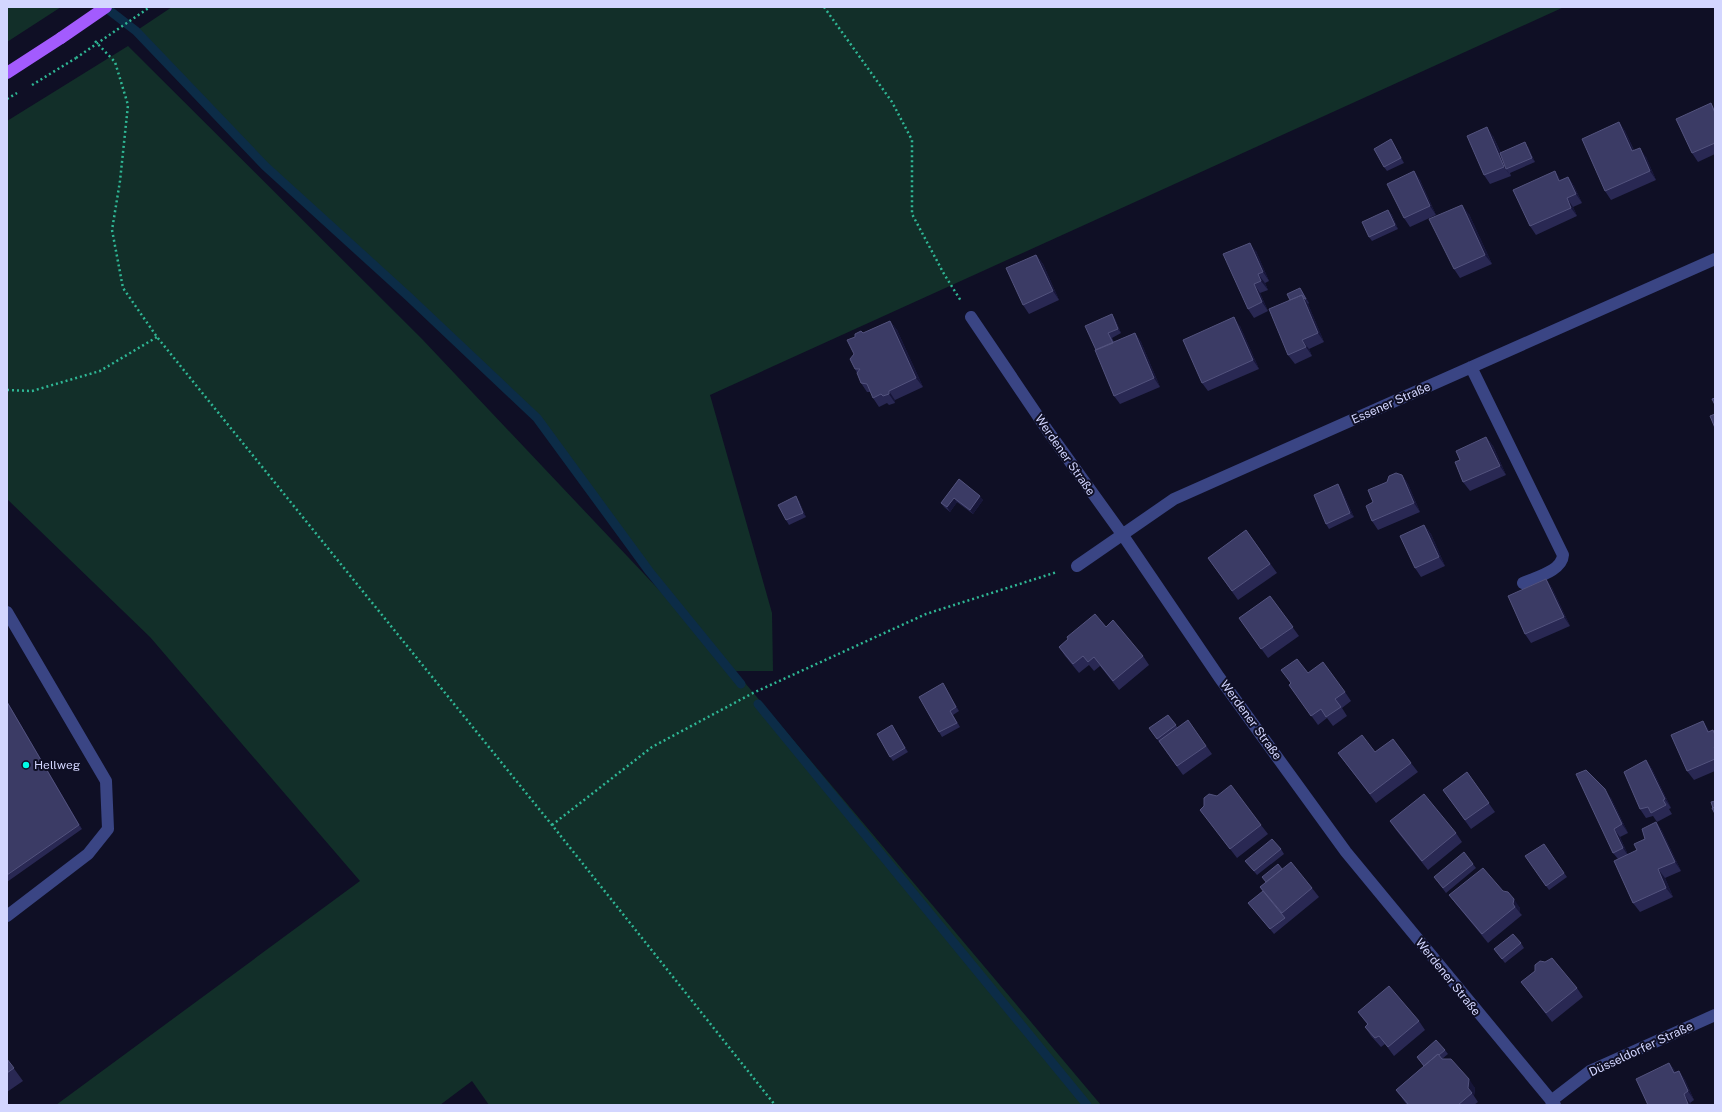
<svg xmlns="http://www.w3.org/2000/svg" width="1722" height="1112" font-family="'Public Sans',sans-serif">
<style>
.green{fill:#122f29}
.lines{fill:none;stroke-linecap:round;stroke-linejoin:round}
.stream{stroke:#0c2c47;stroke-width:9}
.path{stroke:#2fb795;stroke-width:2.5;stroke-dasharray:2 3;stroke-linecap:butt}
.minor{stroke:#3a4584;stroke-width:12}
.major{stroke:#a35bfe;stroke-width:12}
.path-bridge{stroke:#2fb795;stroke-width:2.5;stroke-dasharray:2 3;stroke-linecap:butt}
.major-bridge{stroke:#a35bfe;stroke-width:12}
.wall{fill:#292853}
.shaded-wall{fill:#171639}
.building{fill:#3b3b65;stroke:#53537e}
.poi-dot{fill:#01fde7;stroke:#0f0f25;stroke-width:1.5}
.labels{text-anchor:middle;stroke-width:4;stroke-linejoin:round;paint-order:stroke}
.street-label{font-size:12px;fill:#d3d6ff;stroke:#0f0f25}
.poi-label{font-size:12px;fill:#d3d6ff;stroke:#0f0f25;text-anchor:start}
</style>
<rect width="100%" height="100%" fill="#0f0f25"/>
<path class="green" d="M7,7H61L7,42Z
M172,7H1564L710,395L772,613L773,671H735L1101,1105H489L472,1081L440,1105H56L360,881L150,637L7,499V121L128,46L422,339L731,666L649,570L537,418L409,297L265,166L136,31Z"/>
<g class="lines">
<path class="stream" d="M105,7L136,31L265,166L409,297L537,418L649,571L741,684
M758,704L1087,1105"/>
<path class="path" d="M824,7L892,102L912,140V214L944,274L961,301
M95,41L115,62L128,105L120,181L112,230L123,288L157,337L552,825L775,1105
M32,85L76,58
M7,99L17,93
M7,390L32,391L100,371L157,337
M552,825L652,747L753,693L926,614L1057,572"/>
<path class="minor" d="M971,317L1048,431L1122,534L1219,677L1346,852L1555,1105
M1471,367L1563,555C1562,571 1536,577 1523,583
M1077,566L1174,499L1715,259
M7,612L106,781L108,829L88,854L7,916
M1551,1101L1590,1071L1715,1015"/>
<path class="major" d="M7,73L61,38"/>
<path class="path-bridge" d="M76,58L150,7"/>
<path class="major-bridge" d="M61,38L106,7"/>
</g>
<path class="wall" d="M1715,109V154L1698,162L1692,153Z
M1619,122L1625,131L1634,150L1646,157L1656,180L1611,200L1605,191Z
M1493,136L1501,153L1528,147L1535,162L1510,173L1511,176L1490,184L1484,175Z
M1394,144L1404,163L1387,171L1384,167Z
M1414,171L1420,180L1436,215L1410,227L1404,218Z
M1568,177L1574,186L1582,203L1573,207L1577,216L1536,235L1530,226L1561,180Z
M1388,210L1392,215L1398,229L1372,241L1369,237Z
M1469,214L1492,264L1460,278L1454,269Z
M1256,251L1269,281L1265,283L1268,290L1260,293L1268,311L1254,318L1248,309Z
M1036,255L1043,264L1059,300L1029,314L1023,305Z
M1300,288L1309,303L1308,304L1324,342L1309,349L1312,356L1295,364L1288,355L1290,300Z
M1112,314L1115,319L1121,333L1112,338L1114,342L1135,333L1141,342L1160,387L1120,404L1114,396L1096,350Z
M890,321L897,330L923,387L895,400V403L889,405L887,403L879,407L873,398L871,392H867L861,383L857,373L855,369L854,354L863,333Z
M1240,326L1259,369L1208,391L1202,383Z
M1486,437L1493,446L1506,475L1470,491L1463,482L1460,460Z
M1402,475L1408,484L1420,512L1378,530L1372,521L1373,502Z
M959,479L983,500L973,514L957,502L950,512L944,507L941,503Z
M1338,484L1341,489L1354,517L1329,529L1326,524Z
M799,501L806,517L789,525L786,520Z
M1424,525L1431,534L1445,566L1421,577L1415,568Z
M1246,530L1277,573L1238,600L1208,558Z
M1546,579L1552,588L1570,626L1531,643L1525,634Z
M1270,596L1299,636L1268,658L1239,618Z
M1106,627L1143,656L1149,665L1119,690L1100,666L1094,671L1089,665L1079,673L1065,656L1059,647Z
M1308,673L1345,692L1351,701L1342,708L1347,716L1333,726L1327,718L1318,725L1289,685Z
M946,688L959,711L953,715L960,727L942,737L939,732Z
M7,701L82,829L7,882Z
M1168,715L1178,728L1188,720L1212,754L1183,775L1149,728Z
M1703,721L1709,731L1715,733V771L1694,780L1687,771Z
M892,725L908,752L893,761L890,757Z
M1375,752L1411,763L1418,772L1376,803L1338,753Z
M1646,760L1652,769L1671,808L1669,809L1672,814L1657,822L1653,816L1646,818L1640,809Z
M1467,772L1495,812L1471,829L1443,790Z
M1611,798L1628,833L1620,837L1628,855L1637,850L1656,822L1662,831L1681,871L1665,878L1673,897L1640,912L1633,903L1618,859L1613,853Z
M1200,810L1261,825L1268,834L1237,858Z
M1390,821L1456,833L1462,842L1428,870L1396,830Z
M1544,844L1567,877L1549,890L1525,856Z
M1281,849L1284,854L1257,875L1245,861Z
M1473,864L1476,868L1446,893L1434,877Z
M1282,869L1312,888L1319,897L1274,934L1248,903L1263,892L1260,887Z
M1503,891L1520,908V913L1522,915L1488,943L1456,904L1449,895Z
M1521,943L1524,948L1505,963L1494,949Z
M1545,962L1577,988L1583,997L1552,1022L1528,991L1521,982L1535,971Z
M1358,1012L1419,1021L1425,1030L1394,1056L1385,1044L1381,1047L1371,1036L1365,1027L1367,1024Z
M1445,1050L1448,1054L1442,1059L1475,1088L1474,1096L1478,1102L1474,1105H1407L1396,1090L1424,1066L1417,1057Z
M7,1059L23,1081L7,1092Z
M1669,1063L1676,1072L1679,1071L1685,1080L1694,1100L1690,1103L1691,1105H1648Z"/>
<path class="shaded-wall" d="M1711,103L1715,109V113Z
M1619,122L1625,131L1638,160L1632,151Z
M1487,127L1493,136L1507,168L1506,169L1511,176L1504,167Z
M1391,139L1394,144L1404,163L1401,158Z
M1525,142L1528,147L1535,162L1532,158Z
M1640,148L1646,157L1656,180L1650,171Z
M1414,171L1420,180L1436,215L1430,206Z
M1555,171L1561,180L1559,181Z
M1568,177L1574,186L1582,203L1576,194Z
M1567,198L1573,207L1577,216L1571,208Z
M1462,205L1469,214L1492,264L1485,255Z
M1388,210L1392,215L1398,229L1395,225Z
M1250,243L1256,251L1269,281L1263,272Z
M1036,255L1043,264L1059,300L1053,291Z
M1258,274L1265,283L1268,290L1261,281Z
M1254,284L1260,293L1268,311L1262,302Z
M1300,288L1303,292L1309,303L1306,299Z
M1302,295L1308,304L1324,342L1318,333Z
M1112,314L1115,319L1121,333L1118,329Z
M1234,317L1240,326L1259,369L1253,360Z
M890,321L897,330L923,387L916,378Z
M1135,333L1141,342L1160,387L1154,378Z
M1302,340L1309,349L1312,356L1306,347Z
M889,391L895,400V403L889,394Z
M1486,437L1493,446L1506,475L1500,466Z
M1402,475L1408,484L1420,512L1414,503Z
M1338,484L1341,489L1354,517L1350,513Z
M796,496L799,501L806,517L803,513Z
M980,496L983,500L973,514L970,510Z
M954,498L957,502L950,512L947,507Z
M1424,525L1431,534L1445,566L1439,557Z
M1546,579L1552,588L1570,626L1564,617Z
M943,683L946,688L959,711L956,707Z
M7,701L82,829L79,825Z
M1703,721L1709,730L1714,741L1708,732Z
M892,725L895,730L908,752L905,748Z
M1646,760L1652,769L1671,808L1665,799Z
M1605,789L1611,798L1628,833L1622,824Z
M1656,822L1662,831L1681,871L1675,862Z
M1614,829L1620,837L1629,857L1623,848Z
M1658,869L1665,878L1673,897L1666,888Z
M1514,899L1520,908V913L1513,904Z
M1669,1063L1676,1072L1674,1073Z
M1679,1071L1685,1080L1694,1100L1688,1091Z
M1469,1079L1475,1088L1474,1096L1468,1088Z
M1684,1094L1690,1103L1691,1105H1689L1688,1104Z"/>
<path class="building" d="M1711,103L1715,113V143L1692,153L1676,119Z
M1619,122L1632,151L1640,148L1650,171L1605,191L1582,139Z
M1487,127L1504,167L1484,175L1467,136Z
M1391,139L1401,158L1384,167L1374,149Z
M1525,142L1532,158L1506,169L1500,153Z
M1414,171L1430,206L1404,218L1387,184Z
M1555,171L1559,181L1568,177L1576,194L1567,198L1571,208L1530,226L1513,190Z
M1462,205L1485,255L1454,269L1429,219Z
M1388,210L1395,225L1369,237L1362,222Z
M1250,243L1263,272L1258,274L1261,281L1254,284L1262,302L1248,309L1223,254Z
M1036,255L1053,291L1023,305L1006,268Z
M1300,288L1306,299H1305L1302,295L1290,300L1287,294Z
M1302,295L1318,333L1302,340L1306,347L1288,355L1269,309Z
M1112,314L1118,329L1108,333L1113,343L1096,350L1085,326Z
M1234,317L1253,360L1202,383L1183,340Z
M890,321L916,378L889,391V394L883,396L881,394L873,398L867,384L861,383L857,373L860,369H855L850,359L854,354L847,340L855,337V334L861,331L863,333Z
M1135,333L1154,378L1114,396L1095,350Z
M1715,398V405L1712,399Z
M1715,414V428L1710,416Z
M1486,437L1500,466L1463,482L1455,462L1460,460L1456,451Z
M1396,473L1402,475L1414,503L1372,521L1366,506L1373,502L1368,490L1387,482L1389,476Z
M959,479L980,496L970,510L954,498L947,507L941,503Z
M1338,484L1350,513L1326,524L1314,495Z
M796,496L803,513L786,520L778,505Z
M1424,525L1439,557L1415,568L1400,536Z
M1246,530L1270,564L1232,591L1208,558Z
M1546,579L1564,617L1525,634L1508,596Z
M1270,596L1293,627L1261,649L1239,618Z
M1095,614L1106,627L1113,620L1143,656L1113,681L1094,657L1088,662L1083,656L1073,664L1059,647L1068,639L1067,637Z
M1297,659L1308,673L1323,662L1345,692L1335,699L1341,707L1326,717L1321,709L1311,716L1289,685L1291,683L1281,670Z
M943,683L956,707L950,711L957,723L939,732L919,697Z
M7,702L79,825L7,875Z
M1168,715L1176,725L1157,739L1149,728Z
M1188,720L1206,746L1177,766L1159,741Z
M1703,721L1708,732L1713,730L1715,735V747H1714L1715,749V759L1687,771L1671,735Z
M892,725L905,748L890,757L877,734Z
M1362,735L1375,752L1393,739L1411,763L1370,794L1338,753Z
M1646,760L1665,799L1663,800L1666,805L1651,813L1648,807L1640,809L1624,772Z
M1586,770L1605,789L1622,824L1614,829L1623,848L1613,853L1576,774Z
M1467,772L1489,803L1465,820L1443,790Z
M1231,785L1261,825L1230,849L1200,810L1204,806V798L1209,794L1217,796Z
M1424,794L1456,833L1422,861L1390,821Z
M1715,801V807L1713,808L1711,802Z
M1715,807V814L1712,808Z
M1656,822L1675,862L1658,869L1666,888L1633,903L1614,861L1637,850L1634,844L1645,839L1642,829Z
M1272,839L1281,849L1254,871L1245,861Z
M1544,844L1564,873L1546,886L1525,856Z
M1464,852L1473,864L1443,888L1434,877Z
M1291,862L1312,888L1282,913L1260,887Z
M1278,864L1282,869L1266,882L1262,877Z
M1483,868L1503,891L1508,892L1514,899L1513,904L1515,907L1482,934L1449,895Z
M1263,891L1285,918L1270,929L1248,903Z
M1513,934L1521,943L1502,959L1494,949Z
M1552,958L1577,988L1546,1013L1521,982L1535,971V965L1540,961L1545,962Z
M1389,986L1419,1021L1388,1047L1379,1036L1375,1038L1365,1027L1368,1024L1358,1012Z
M1436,1040L1445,1050L1439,1055L1438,1054L1424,1066L1417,1057Z
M1438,1054L1442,1059H1451L1469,1079L1468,1088L1472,1093L1458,1105H1409L1396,1090Z
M7,1059L14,1068L7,1073Z
M1669,1063L1674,1073L1679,1071L1688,1091L1684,1094L1688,1104L1684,1105H1648L1636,1079Z"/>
<circle class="poi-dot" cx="26" cy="765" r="4"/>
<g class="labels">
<g class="street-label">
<text transform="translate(1391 403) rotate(-24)" y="4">Essener Straße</text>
<text transform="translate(1065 455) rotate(55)" y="4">Werdener Straße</text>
<text transform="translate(1251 720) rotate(54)" y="4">Werdener Straße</text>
<text transform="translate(1448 977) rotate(51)" y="4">Werdener Straße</text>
<text transform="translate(1641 1049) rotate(-25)" y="4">Düsseldorfer Straße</text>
</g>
<g class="poi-label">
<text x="34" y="769">Hellweg</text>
</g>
</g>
<rect width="1722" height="1112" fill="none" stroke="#d3d6ff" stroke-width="16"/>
</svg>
